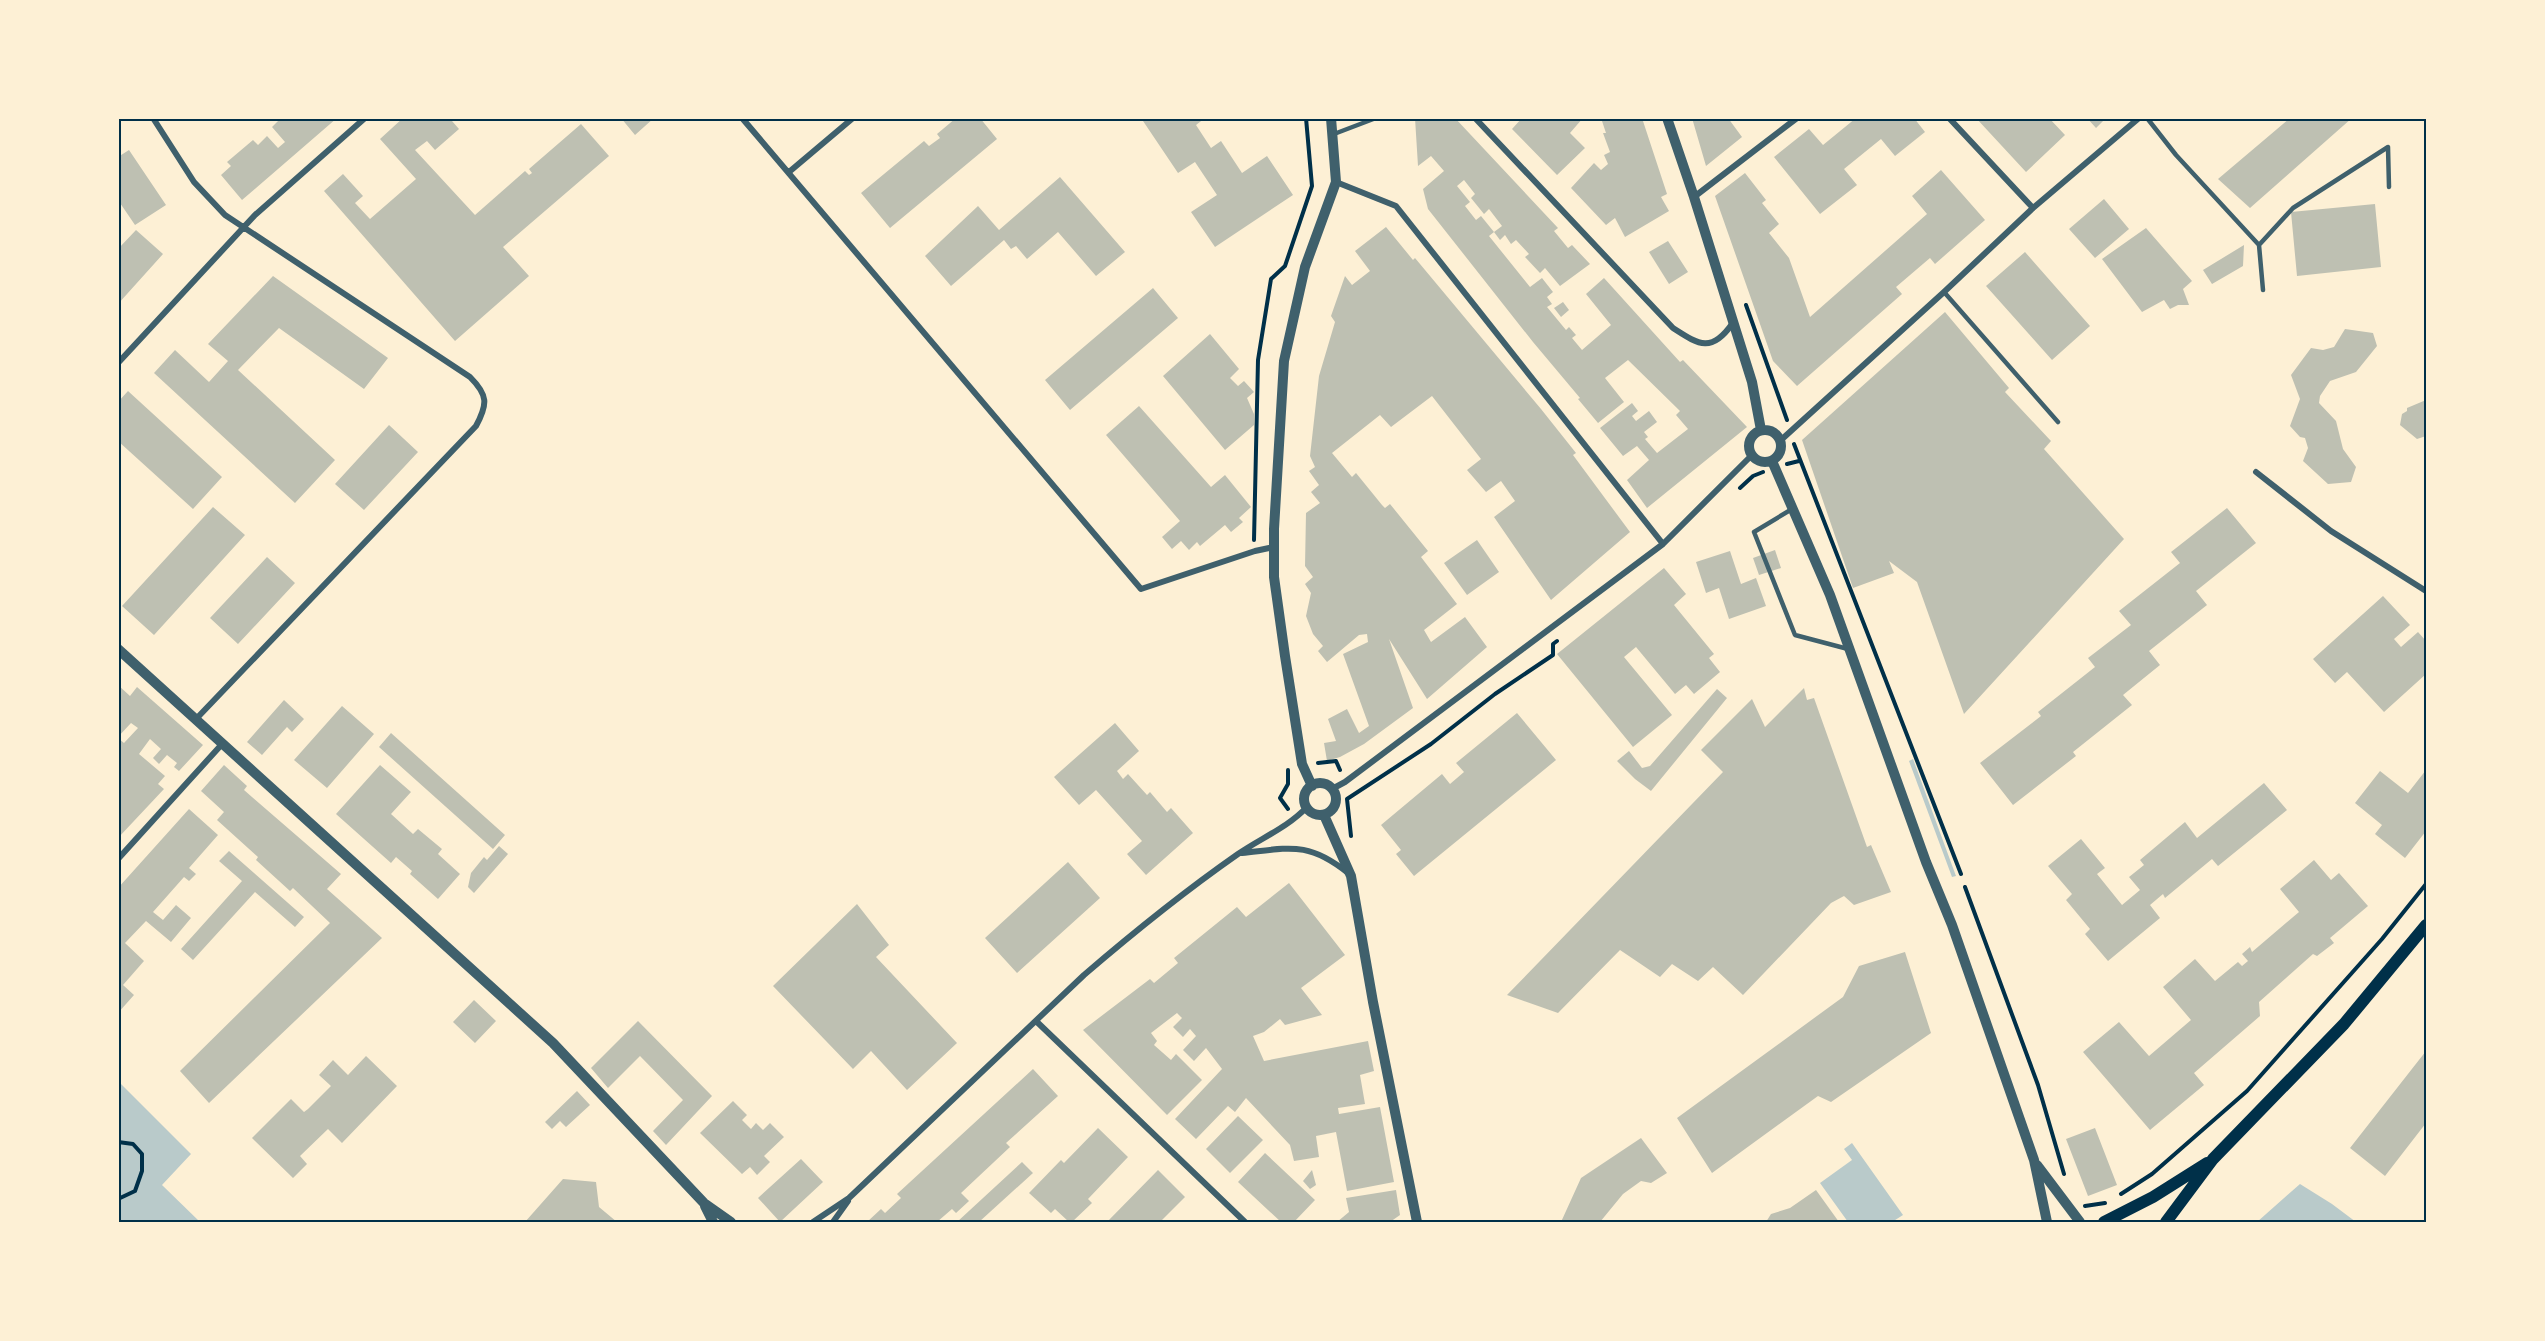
<svg xmlns="http://www.w3.org/2000/svg" width="2545" height="1341" font-family="'Fira Sans',sans-serif">
<style>
.green{fill:#b9caca}
.building{fill:#bec0b2}
.lines{fill:none;stroke-linecap:round;stroke-linejoin:round}
.path{stroke:#003049;stroke-width:4}
.service{stroke:#3f606c;stroke-width:4.5}
.minor{stroke:#3f606c;stroke-width:6}
.tertiary{stroke:#3f606c;stroke-width:10}
.secondary{stroke:#003049;stroke-width:12}
.neatline{fill:none;stroke:#003049;stroke-width:2}
</style>
<rect width="100%" height="100%" fill="#fdf0d5"/>
<path class="green" d="M1913,759L1956,876L1952,877L1909,761Z
M118,1081L191,1154L162,1185L200,1222H119Z
M1852,1143L1903,1215L1892,1222H1848L1820,1183L1852,1160L1844,1149Z
M2300,1184L2332,1204L2356,1222H2257Z"/>
<path class="building" d="M281,118H337L242,200L221,175L231,166L227,162L253,140L258,145L267,136L278,148L285,142L272,127Z
M403,118H454L452,121L459,129L435,150L427,141L415,150L475,215L525,171L529,175L532,173L529,169L581,124L609,156L503,247L529,276L455,341L324,191L343,174L363,196L355,203L370,219L416,179L380,139Z
M621,118H654L635,135Z
M956,118H980L997,139L890,228L861,193L924,141L929,146L940,138L937,134Z
M1141,118H1205L1196,125L1211,148L1221,141L1242,173L1267,156L1293,195L1215,247L1191,212L1217,195L1195,162L1178,173Z
M1415,118H1455L1558,228L1554,231L1568,248L1572,245L1590,264L1560,286L1545,268L1540,273L1525,257L1529,254L1516,240L1511,244L1505,235L1500,240L1494,232L1502,226L1489,209L1484,214L1471,198L1475,194L1464,180L1457,186L1470,202L1465,206L1476,220L1481,216L1494,232L1489,236L1530,287L1542,278L1553,292L1547,297L1552,304L1547,307L1566,330L1569,327L1576,335L1572,338L1582,350L1611,325L1586,294L1604,278L1680,362L1683,360L1747,427L1647,508L1627,480L1649,460L1637,446L1623,456L1600,428L1632,403L1638,411L1632,416L1636,421L1649,411L1657,422L1644,432L1648,437L1645,439L1657,453L1688,429L1676,415L1680,411L1628,360L1605,378L1624,402L1598,423L1578,399L1580,398L1533,342L1428,209L1423,189L1444,171L1431,156L1418,166Z
M1522,118H1583L1570,133L1585,148L1557,175L1512,129Z
M1601,118H1642L1667,194L1661,197L1669,211L1625,237L1615,218L1606,225L1571,188L1594,163L1601,170L1608,164L1604,155L1610,152L1603,133H1606Z
M1692,118H1728L1742,137L1706,166Z
M1856,118H1914L1925,132L1895,156L1881,139L1844,169L1857,185L1820,214L1774,157L1809,129L1823,145Z
M1976,118H2049L2065,135L2026,172Z
M2087,118H2106L2096,128Z
M2290,118H2352L2250,208L2218,179Z
M129,150L166,205L135,225L118,200V157Z
M1941,170L1985,220L1935,264L1930,258L1896,287L1902,294L1797,386L1773,361L1715,196L1745,173L1766,200L1762,203L1779,224L1769,233L1789,258L1810,317L1927,214L1912,196Z
M1060,177L1125,252L1096,276L1058,232L1027,259L1016,246L1011,249L1004,240L951,286L925,256L978,206L999,230Z
M2104,199L2129,229L2095,258L2069,229Z
M2375,204L2381,267L2297,276L2291,212Z
M1386,227L1413,260L1415,258L1541,409L1576,453L1573,455L1630,532L1551,600L1494,517L1515,501L1501,481L1486,492L1467,470L1481,459L1432,396L1391,427L1380,415L1332,453L1352,477L1356,473L1382,505L1385,508L1390,504L1428,551L1421,557L1457,604L1424,630L1431,642L1465,617L1487,647L1427,699L1389,639L1413,708L1364,744L1340,757L1327,761L1324,743L1336,741L1328,719L1347,709L1359,733L1369,726L1343,654L1368,642L1367,634L1359,635L1327,662L1318,651L1323,646L1313,634L1306,616L1311,593L1305,584L1313,577L1305,566L1306,513L1320,503L1311,492L1319,485L1309,471L1315,467L1310,456L1319,376L1335,322L1331,316L1345,276L1352,285L1370,271L1355,251Z
M2146,228L2192,281L2183,289L2189,305H2178L2170,309L2164,300L2142,312L2102,259Z
M136,230L163,254L118,304V249Z
M1668,241L1688,272L1669,284L1649,252Z
M2244,245L2243,266L2212,284L2203,270Z
M2025,252L2090,326L2052,360L1986,286Z
M273,276L388,358L364,389L279,328L238,370L335,460L295,503L154,373L175,350L209,382L228,361L208,344Z
M1153,288L1178,318L1070,410L1045,380Z
M1563,302L1569,310L1561,317L1554,308Z
M1945,312L2009,388L2005,392L2051,441L2044,449L2124,539L1964,714L1917,582L1889,561L1894,573L1853,588L1802,440Z
M2345,329L2373,333L2377,346L2356,372L2330,381L2320,396L2319,403L2336,421L2343,449L2356,467L2351,482L2328,484L2303,461L2308,448L2305,438L2300,437L2290,426L2300,399L2291,375L2311,348L2323,350L2334,347Z
M1210,334L1239,369L1230,378L1238,386L1244,381L1254,392L1247,398L1254,414V425L1225,450L1163,376Z
M128,391L222,477L193,509L118,441V402Z
M2426,400V436L2417,439L2400,425L2402,414L2407,411V408Z
M1139,406L1211,487L1225,475L1251,507L1239,518L1243,522L1231,532L1225,525L1200,546L1197,542L1189,550L1181,541L1172,549L1162,537L1180,521L1106,435Z
M389,425L418,452L364,510L335,484Z
M213,507L245,535L154,635L122,606Z
M2227,508L2256,543L2196,591L2207,605L2149,651L2160,665L2123,695L2132,705L2073,752L2076,756L2013,805L1980,763L2041,716L2038,712L2095,667L2088,658L2131,625L2119,611L2180,563L2171,552Z
M1477,540L1499,572L1467,595L1444,563Z
M1775,550L1781,568L1759,575L1753,558Z
M1730,551L1741,584L1756,578L1766,606L1729,619L1719,588L1706,593L1696,562Z
M267,557L295,583L238,644L210,618Z
M1664,568L1686,594L1674,605L1714,654L1709,658L1720,672L1694,694L1686,685L1675,694L1636,647L1624,657L1672,715L1633,747L1557,654Z
M2383,596L2410,625L2394,639L2401,647L2418,632L2426,641V674L2384,712L2347,672L2335,683L2313,659Z
M118,685L130,696L137,687L203,745L179,771L174,767L177,763L167,755L159,764L153,758L161,749L150,739L139,754L165,776L158,784L164,789L118,838V738L124,743L138,728L131,723L118,737Z
M1804,688L1807,700L1814,698L1867,847L1871,845L1891,892L1854,905L1844,896L1831,903L1743,995L1713,967L1698,981L1672,964L1660,977L1620,950L1558,1013L1507,995L1723,772L1701,750L1752,699L1765,727Z
M1717,689L1727,698L1651,791L1635,779L1617,761L1629,751L1642,768L1650,766Z
M284,700L304,719L292,732L287,727L262,755L247,742Z
M342,706L374,734L327,788L294,760Z
M1517,713L1556,760L1414,876L1396,854L1401,850L1381,825L1442,774L1450,784L1464,772L1456,763Z
M1115,723L1139,751L1117,771L1123,779L1128,774L1147,795L1150,792L1167,812L1171,808L1193,833L1146,875L1127,854L1142,841L1096,790L1079,805L1054,777Z
M391,733L505,835L493,849L379,747Z
M224,765L247,786L244,790L341,874L327,889L382,938L209,1103L180,1071L330,923L293,888L290,891L256,860L258,857L217,820L224,812L201,791Z
M380,765L411,792L391,814L413,834L418,829L442,849L438,854L460,874L438,899L410,874L412,871L396,857L391,863L336,814Z
M2426,770V831L2405,858L2375,834L2382,825L2355,803L2380,771L2408,793Z
M2264,783L2287,810L2218,866L2212,859L2165,898L2163,894L2150,905L2160,918L2108,961L2085,934L2090,929L2066,900L2072,894L2048,866L2081,839L2105,868L2097,874L2122,905L2140,890L2129,877L2144,865L2140,860L2185,822L2197,838Z
M189,809L218,835L189,868L196,874L189,881L184,877L153,912L163,920L176,905L191,918L171,942L146,921L125,943L144,961L123,985L134,995L118,1013V888Z
M499,846L508,854L474,893L468,887L471,873L484,857L487,860Z
M229,851L304,917L295,927L255,892L193,960L181,949L242,881L219,861Z
M2314,860L2331,880L2339,873L2368,906L2330,938L2334,943L2317,956L2313,954L2259,1002L2260,1016L2194,1073L2204,1085L2150,1130L2083,1052L2119,1022L2149,1056L2191,1020L2163,987L2195,959L2215,981L2238,962L2242,966L2248,961L2242,954L2250,947L2252,952L2299,912L2280,889Z
M1068,862L1100,898L1017,973L985,938Z
M1289,883L1345,955L1301,988L1322,1015L1285,1025L1280,1019L1264,1032L1253,1036L1264,1061L1368,1041L1374,1071L1360,1075L1365,1104L1338,1108L1339,1114L1380,1107L1394,1182L1347,1191L1336,1132L1316,1136L1319,1157L1294,1161L1290,1145L1246,1098L1235,1112L1228,1106L1196,1139L1175,1119L1222,1069L1206,1048L1194,1061L1183,1050L1196,1036L1190,1029L1183,1037L1173,1027L1182,1018L1177,1013L1151,1033L1157,1041L1154,1045L1171,1060L1176,1054L1202,1080L1167,1115L1083,1030L1150,979L1154,983L1178,963L1174,958L1237,907L1246,917Z
M857,904L889,945L876,957L957,1043L907,1090L871,1051L853,1069L773,986Z
M1905,952L1931,1033L1831,1102L1818,1096L1712,1173L1677,1118L1843,997L1859,966Z
M474,1000L496,1021L475,1043L453,1022Z
M638,1021L712,1096L666,1145L653,1131L683,1100L640,1056L608,1088L591,1068Z
M2426,1051V1123L2385,1176L2350,1148Z
M366,1056L397,1086L342,1143L328,1129L300,1156L307,1164L293,1178L252,1138L291,1099L304,1112L308,1109L331,1086L319,1075L333,1060L348,1075Z
M1033,1069L1058,1096L1006,1143L1010,1147L961,1193L969,1201L956,1213L952,1209L937,1222H867L881,1209L885,1213L901,1198L897,1194Z
M577,1091L590,1105L566,1127L560,1121L552,1129L545,1122Z
M733,1101L747,1115L742,1120L751,1129L756,1123L763,1130L770,1123L784,1137L764,1156L770,1162L757,1175L750,1167L742,1174L700,1133Z
M1238,1116L1263,1140L1230,1173L1206,1149Z
M1098,1128L1128,1157L1088,1199L1092,1203L1072,1222H1069L1055,1209L1051,1213L1029,1193L1061,1160L1064,1163Z
M2095,1128L2117,1185L2088,1196L2066,1139Z
M1641,1138L1667,1173L1651,1183L1641,1181L1623,1194L1600,1222H1561L1581,1178Z
M1265,1153L1315,1200L1294,1222H1281L1238,1182Z
M801,1159L823,1182L780,1222L758,1198Z
M1022,1162L1033,1173L979,1222H957Z
M1158,1170L1185,1197L1160,1222H1107Z
M1312,1170L1316,1185L1310,1189L1303,1181Z
M563,1179L596,1182L599,1207L617,1222H525Z
M1396,1190L1400,1215L1390,1222H1337L1349,1212L1346,1198Z
M1816,1190L1839,1222H1766L1771,1214L1790,1208Z"/>
<g class="lines">
<path class="path" d="M1746,305L1787,420
M1794,444L1961,874
M1787,464L1799,461
M1740,488L1753,476L1763,472
M1254,540L1258,360L1271,279L1285,266L1312,186L1306,118
M1318,763L1336,761L1340,770
M1288,809L1280,798L1288,784V770
M1351,836L1347,799L1431,744L1495,694L1553,655V644L1557,641
M1965,887L2038,1085L2064,1174
M118,1142L133,1144L142,1154V1171L135,1191L118,1199
M2121,1194L2152,1174L2247,1091L2382,939L2426,884
M2085,1206L2105,1203"/>
<path class="service" d="M2147,118L2176,155L2259,245L2263,290
M1334,134L1376,118
M2259,245L2293,208L2388,147L2389,187
M1944,292L2058,422
M1792,509L1754,532L1795,635L1848,649"/>
<path class="minor" d="M153,118L194,182L225,215L470,377C488,395 488,404 476,426L197,718
M742,118L1141,589L1255,551L1274,547
M1475,118L1673,328C1698,344 1711,354 1732,324
M1949,118L2033,208
M789,172L853,118
M1336,182L1396,206L1663,544
M1694,197L1797,118
M118,363L255,215L365,118
M1781,440L1944,292L2033,208L2139,118
M2256,472L2331,531L2426,591
M1332,789L1345,782L1663,544L1752,455
M1242,853C1290,848 1308,841 1348,873
M118,859L223,743
M1036,1021L1245,1222
M813,1222L849,1198L1084,975C1134,932 1185,891 1238,854C1261,838 1287,828 1307,807
M833,1222L848,1201"/>
<path class="tertiary" d="M1667,118L1694,197L1752,382L1761,430
M1749 446a16 16 0 1 1 32 0a16 16 0 1 1-32 0Z
M1772,461L1830,595L1926,862L1952,925L2034,1160L2047,1222
M118,649L553,1043L704,1203L731,1222
M1304 799a16 16 0 1 1 32 0a16 16 0 1 1-32 0Z
M1312,786L1302,764L1285,656L1274,577V529L1284,361L1305,267L1336,182L1331,118
M1324,815L1351,876L1373,1002L1417,1222
M2037,1165L2080,1222
M705,1206L713,1222"/>
<path class="secondary" d="M2104,1222L2153,1197L2207,1163
M2166,1222L2213,1159L2344,1024L2426,925"/>
</g>
<rect width="2545" height="1341" fill="none" stroke="#fdf0d5" stroke-width="240"/>
<rect x="120" y="120" width="2305" height="1101" class="neatline"/>
</svg>
